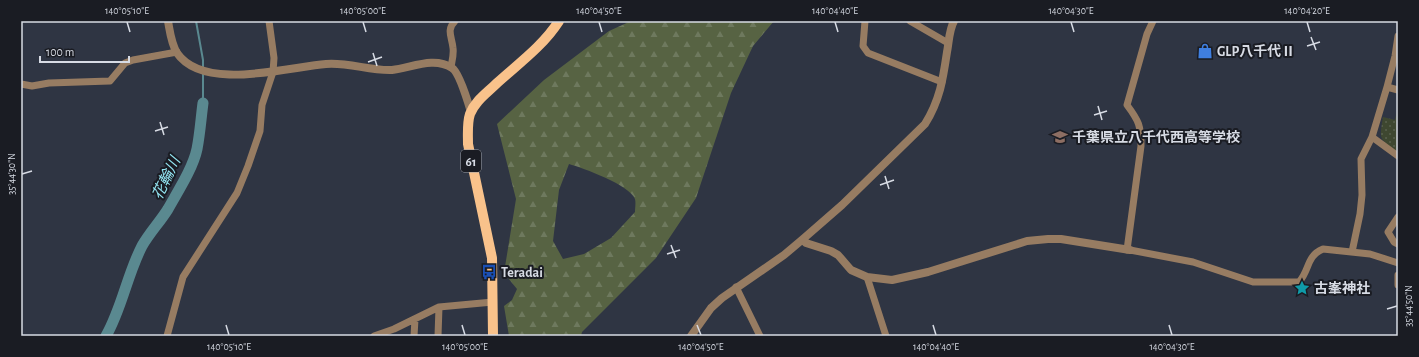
<svg xmlns="http://www.w3.org/2000/svg" width="1419" height="357" font-family="'Alegreya Sans','Noto Sans JP',sans-serif">
<style>
.forest{fill:url(#forest-firs);fill-rule:evenodd}
.park{fill:url(#park-dots)}
.lines{fill:none;stroke-linecap:round;stroke-linejoin:round}
.stream{stroke:#5a8990;stroke-width:2}
.river{stroke:#5a8990;stroke-width:11}
.minor{stroke:#977c62;stroke-width:7}
.tertiary{stroke:#977c62;stroke-width:8}
.primary{stroke:#f9c28b;stroke-width:10}
.ticks{fill:none;stroke:#d7dbe4;stroke-width:1.5}
.labels{text-anchor:middle;stroke-width:4;stroke-linejoin:round;paint-order:stroke}
.shield{fill:#1a1c23;stroke:#9ea2aa;stroke-width:1}
.shield-label{font-size:13px;font-weight:bold;fill:#d7dbe4}
.poi-label{font-size:14px;font-weight:bold;fill:#d7dbe4;stroke:#1a1c23;text-anchor:start}
.water-label{font-size:15px;font-style:italic;fill:#94e6f3;stroke:#1a1c23}
.neatline{fill:none;stroke:#d7dbe4;stroke-width:1.5}
.ticks-label{font-size:10px;text-anchor:middle;fill:#d7dbe4}
</style>
<defs>
<pattern id="forest-firs" width="22" height="20" patternUnits="userSpaceOnUse"><rect width="22" height="20" fill="#576343"/><path d="M5 1l3.5 6h-7zM16 11l3.5 6h-7z" fill="#6e795e"/></pattern>
<pattern id="park-dots" width="8" height="8" patternUnits="userSpaceOnUse"><rect width="8" height="8" fill="#3e4730"/><path d="M2 2h.1M6 6h.1" fill="none" stroke="#59614e" stroke-width="1.8" stroke-linecap="round"/></pattern>
</defs>
<rect width="100%" height="100%" fill="#2f3543"/>
<path class="forest" d="M631,21H774L753,46L731,93L696,198L656,258L582,332L581,336H509L504,306L512,300L517,289L504,273L516,199L497,124L544,80L609,31ZM569,164C583,168 630,185 635,199C636,203 635,208 635,212L611,238L584,254L563,259L553,241L559,190Z"/>
<path class="park" d="M1398,107V152C1379,138 1379,141 1383,117L1395,120Z"/>
<g class="lines">
<path class="stream" d="M196,21L203,60V67
M203,103V74"/>
<path class="river" d="M106,336C122,308 127,275 142,246C150,232 160,222 168,209C178,191 193,168 197,149C200,134 201,118 203,103"/>
<path class="minor" d="M865,21L863,46L868,53L942,82
M910,21L948,43
M451,67C452,61 454,54 453,48C452,37 446,30 455,21
M21,84L32,86L49,83L110,81L125,63L133,60L177,52
M1387,87L1398,90
M1372,137L1398,156
M1398,217L1388,232L1394,242L1398,244
M1127,250L1141,146C1141,126 1139,121 1127,105L1147,34L1153,21
M1130,250L1193,262L1253,282H1299C1310,270 1306,256 1323,249L1370,254L1398,263
M1352,252L1360,214L1362,195L1361,159L1372,137L1387,87L1395,56L1398,36
M1398,275V285
M867,277L886,336
M736,287L760,336
M167,336L183,277L237,193L248,166L260,131L262,105L273,72L274,58L269,21
M374,336L394,329L439,307L493,302
M414,336L415,319
M438,336L439,307"/>
<path class="tertiary" d="M168,21C170,32 171,43 177,53C204,92 288,67 326,64C348,62 370,71 392,70C411,68 434,56 452,68C459,72 468,102 471,112
M803,239L806,243L831,251L838,255L851,270L867,277L892,280L928,272L1027,241L1048,239H1061L1130,250
M691,336L711,308L722,298L784,255L803,239L842,205L925,124C940,100 943,79 947,52C949,42 949,30 954,21"/>
<path class="primary" d="M493,336L492,258L468,144C468,134 467,123 470,114C475,101 487,93 496,84C518,64 543,46 559,21"/>
</g>
<path class="ticks" d="M127,22L130,32M363,22L366,32M599,22L602,32M835,22L838,32M1071,22L1074,32M1307,22L1310,32M1311,37L1316,50M1307,46L1320,42M373,53L377,66M368,62L382,57M1098,106L1102,120M1094,115L1107,111M160,122L164,135M155,131L168,127M22,174L32,171M885,176L889,189M880,185L894,180M671,245L676,258M667,254L680,250M1387,309L1397,306M226,325L229,335M462,325L465,335M697,325L701,335M933,325L936,335M1169,325L1172,335"/>
<defs>
<g id="shop-bare" transform="scale(1.2)"><path d="M-5-2.5h2.3a2.7 3.5 0 0 1 5.4 0H5L5.5 6h-11ZM-1.5-2.5h3a1.5 2.3 0 0 0-3 0Z" fill="#3f7fe0" stroke="#1a1c23" stroke-width="2.5" paint-order="stroke"/></g>
<g id="school-bare" transform="scale(1.2)"><path d="M0-5L7-2L0 1L-7-2ZM-4 1L0 2.5L4 1V4Q0 6-4 4Z" fill="#8d6e63" stroke="#1a1c23" stroke-width="2.5" paint-order="stroke"/></g>
<g id="bus-bare" transform="scale(1.2)"><path d="M-5-6H5V4H4V6H2V4H-2V6H-4V4H-5ZM-3.5-4V0h7V-4ZM-3.5 1.2v1.5H-2V1.2ZM2 1.2v1.5H3.5V1.2Z" fill="#1a4fb4" stroke="#1a1c23" stroke-width="2.5" paint-order="stroke"/></g>
<g id="sight-bare" transform="scale(1.2)"><path d="M0-6L1.8-2.2L6-1.7L2.9 1.2L3.7 5.4L0 3.3L-3.7 5.4L-2.9 1.2L-6-1.7L-1.8-2.2Z" fill="#0f9aa8" stroke="#1a1c23" stroke-width="2.5" paint-order="stroke"/></g>
</defs>
<g fill-rule="evenodd">
<use href="#shop-bare" x="1205" y="51"/>
<use href="#school-bare" x="1060" y="137"/>
<use href="#bus-bare" x="489" y="272"/>
<use href="#sight-bare" x="1302" y="288"/>
</g>
<g class="labels">
<rect class="shield" x="461" y="150" width="20" height="22" rx="3"/>
<g class="shield-label">
<text x="471" y="166">61</text>
</g>
<g class="poi-label">
<text x="1217" y="56">GLP八千代Ⅱ</text>
<text x="1072" y="142">千葉県立八千代西高等学校</text>
<text x="501" y="277">Teradai</text>
<text x="1314" y="293">古峯神社</text>
</g>
<g class="water-label">
<text transform="translate(166 178) rotate(-64)" y="5">花輪川</text>
</g>
</g>
<rect width="1419" height="357" fill="none" stroke="#1a1c23" stroke-width="44"/>
<path d="M40 56v6h89v-6" fill="none" stroke="#d7dbe4" stroke-width="2"/>
<text x="46" y="56" font-size="12" fill="#d7dbe4" stroke="#1a1c23" stroke-width="3" paint-order="stroke">100 m</text>
<rect x="22" y="22" width="1375" height="313" class="neatline"/>
<g class="ticks-label">
<text x="127" y="14">140°05'10"E</text>
<text x="363" y="14">140°05'00"E</text>
<text x="599" y="14">140°04'50"E</text>
<text x="835" y="14">140°04'40"E</text>
<text x="1071" y="14">140°04'30"E</text>
<text x="1307" y="14">140°04'20"E</text>
<text transform="translate(11 174) rotate(-90)" y="4">35°44'30"N</text>
<text transform="translate(1408 306) rotate(-90)" y="4">35°44'50"N</text>
<text x="229" y="350">140°05'10"E</text>
<text x="465" y="350">140°05'00"E</text>
<text x="701" y="350">140°04'50"E</text>
<text x="936" y="350">140°04'40"E</text>
<text x="1172" y="350">140°04'30"E</text>
</g>
</svg>
